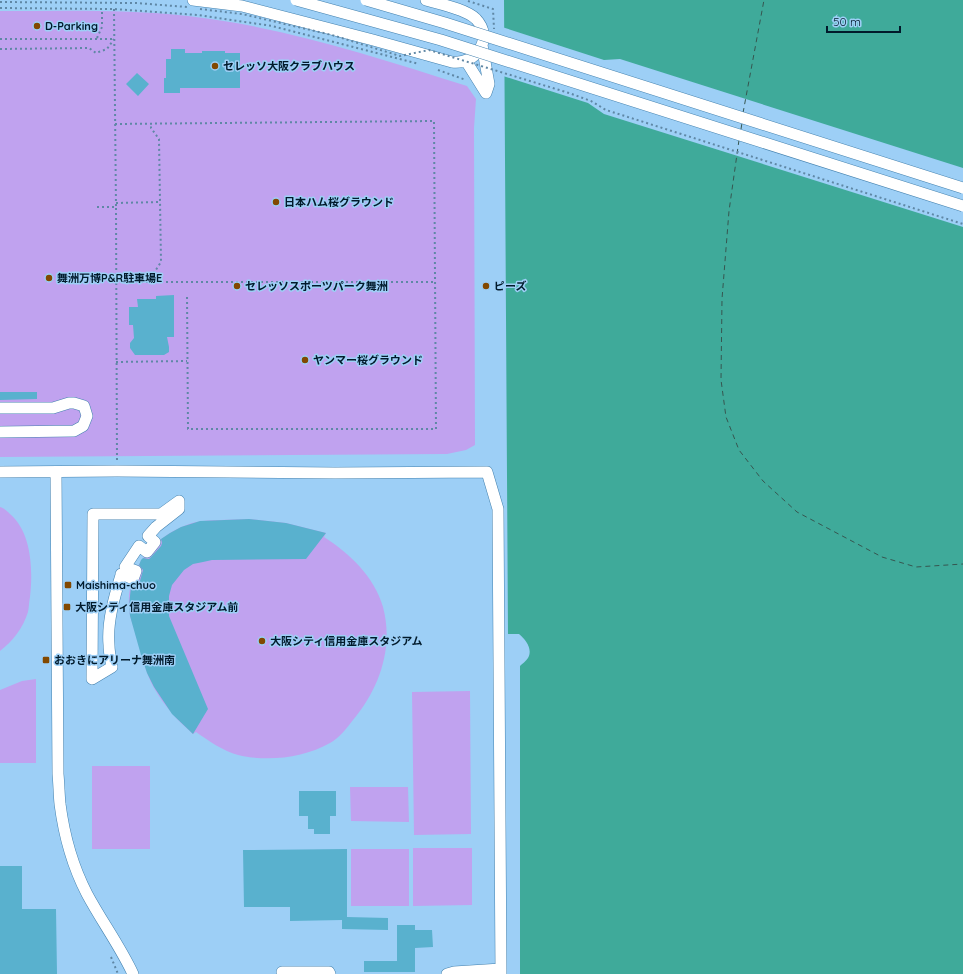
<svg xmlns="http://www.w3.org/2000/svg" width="963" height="974" font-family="Quicksand,'Noto Sans JP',sans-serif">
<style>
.green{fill:#c0a2ef}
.water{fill:#3faa9a}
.pier{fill:#9dcff6}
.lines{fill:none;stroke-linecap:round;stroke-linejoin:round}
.ferry{stroke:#365650;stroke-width:1;stroke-dasharray:5 4;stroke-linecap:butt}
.building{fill:#59b1ce}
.minor-casing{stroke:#4381ae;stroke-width:12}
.path{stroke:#5f87a5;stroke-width:2;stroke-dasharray:2 3;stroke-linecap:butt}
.minor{stroke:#fff;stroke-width:11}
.minor-bridge-casing{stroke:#4381ae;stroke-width:12;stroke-linecap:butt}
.path-bridge{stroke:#5f87a5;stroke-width:2;stroke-dasharray:2 3;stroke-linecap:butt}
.minor-bridge{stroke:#fff;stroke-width:11}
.poi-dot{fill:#824800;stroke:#9dcff6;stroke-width:1.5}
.labels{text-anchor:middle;stroke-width:3;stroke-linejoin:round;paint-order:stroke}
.poi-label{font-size:11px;font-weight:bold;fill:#011a2b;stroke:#9dcff6;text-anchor:start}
</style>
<rect width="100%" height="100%" fill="#9dcff6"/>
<path class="green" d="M0,11C62,11 126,9 188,16C284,27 375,57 467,86L476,99L474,128L475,445L466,450L447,454L0,457Z
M0,507C4,508 7,511 10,514C32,533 33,570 30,597C29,602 29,607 28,612C23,628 13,641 0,651Z
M249,519L286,523L326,533L324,537C350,554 374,576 383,607C394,648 379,689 353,720C347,728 339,738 330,743C304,758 267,762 238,755C223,751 209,741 196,732L193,734C186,727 178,721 172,713C165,705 159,697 154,688C145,672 142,654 136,636C134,626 129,617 129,607C126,568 156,534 192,523C208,519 232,520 249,519Z
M36,679V763H0V690L22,681Z
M470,691L471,834L414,835L412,692Z
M92,766H150V849H92Z
M350,787H408L409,822L351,821Z
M413,848H472V905L413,906Z
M351,849H409V906H351Z"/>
<path class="water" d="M504,0H963V974H520V666C522,664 526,661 528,658C533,649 526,640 519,634H508Z"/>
<path class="pier" d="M502,27L604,60L620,59L963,168V227L604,114L588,103L503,76Z"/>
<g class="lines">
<path class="ferry" d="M743,113L764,0
M741,129L742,123
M739,140L729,211L722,299L721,380L726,417L739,450L763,481L797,512L882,557L916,567L963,564"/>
</g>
<path class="building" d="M171,49H185V53H202V51H225V53H240V88H180V93H164V78H166V59H171Z
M137,73L149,84L138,96L126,84Z
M174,295V337H167L169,347V352L164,355H135L130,348V343L134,338L133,325H129V307H138L137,299H156V296Z
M0,392H37V399L0,400Z
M249,519L286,523L326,533L306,559L212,560L203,562L193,564L184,570L172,585L169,596V616L208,709L193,734L172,714L154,687L147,673L141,655L130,616L129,606L131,586L137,585L140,581L143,570L139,565L141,560L143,558L149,559L152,556L161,546L162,543L161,539L170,533L181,527L200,521Z
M299,791H336V816H330V834H314V829H308V816H299Z
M347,849V917L388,918V930L342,929V920L290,921V907H244L243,850Z
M0,866H22V909H56L57,974H0Z
M397,925H415V930H432L433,947L415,948V972H364V961H397Z"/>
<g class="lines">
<g class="minor-casing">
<path id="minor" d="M193,0L242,6L373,40L452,62C477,65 494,38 476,19C466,9 440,4 426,0
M482,45L489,84L486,93
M466,61L486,93
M0,408H53L69,403H74L84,406L87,416L83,426L74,431L0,432
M0,472L117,471L335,473L487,472L498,509L501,974
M56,472L58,774C59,784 59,794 60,804C64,835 73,867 87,894C102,922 120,946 133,974
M179,501V509L156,527L148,536L155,542L147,552L139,546L125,567L136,571L133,579L121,574V575C114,598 107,622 109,645C109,653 111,660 112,667L92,679L93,514H161Z
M282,972H329L330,974
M447,974L454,972L501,969"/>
</g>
<path class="path" d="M468,1L493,9L494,29
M0,2L136,3L187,7
M0,8L114,9L198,15L272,26L419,64
M114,9L116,207
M97,38L102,27V9
M0,39H115
M0,49L89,48L96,53L107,49L114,39
M438,70L466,80
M115,124L434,121L436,429H188L187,295
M116,203L161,202
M97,207H116L117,462
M116,282H435
M148,282L161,262L159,139L151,128V124
M116,362L187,361
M111,957L118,974"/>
<use href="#minor" class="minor"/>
<g class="minor-bridge-casing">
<path id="minor-bridge" d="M296,0L441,40L963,206
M366,0L445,23L963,188"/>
</g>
<path class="path-bridge" d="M200,9L242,14L332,35L400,56L429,50L569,93L591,101L606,110L963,224"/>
<use href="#minor-bridge" class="minor-bridge"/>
</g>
<g class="poi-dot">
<circle cx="37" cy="26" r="4"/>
<circle cx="215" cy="66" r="4"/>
<circle cx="276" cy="202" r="4"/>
<circle cx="49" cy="278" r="4"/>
<circle cx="237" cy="286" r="4"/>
<circle cx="486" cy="286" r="4"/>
<circle cx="305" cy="360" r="4"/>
<rect x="64" y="581" width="8" height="8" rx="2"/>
<rect x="63" y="603" width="8" height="8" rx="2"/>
<circle cx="262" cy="641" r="4"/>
<rect x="42" y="656" width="8" height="8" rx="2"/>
</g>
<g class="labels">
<g class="poi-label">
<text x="45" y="30">D-Parking</text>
<text x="223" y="70">セレッソ大阪クラブハウス</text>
<text x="284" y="206">日本ハム桜グラウンド</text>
<text x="57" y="282">舞洲万博P&amp;R駐車場E</text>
<text x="245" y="290">セレッソスポーツパーク舞洲</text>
<text x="494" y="290">ピーズ</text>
<text x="313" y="364">ヤンマー桜グラウンド</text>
<text x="76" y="589">Maishima-chuo</text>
<text x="75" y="611">大阪シティ信用金庫スタジアム前</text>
<text x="270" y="645">大阪シティ信用金庫スタジアム</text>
<text x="54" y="664">おおきにアリーナ舞洲南</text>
</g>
</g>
<path d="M827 26v6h73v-6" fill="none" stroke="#011a2b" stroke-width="2"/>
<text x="833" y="26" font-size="12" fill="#011a2b" stroke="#9dcff6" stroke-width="3" paint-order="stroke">50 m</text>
</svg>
